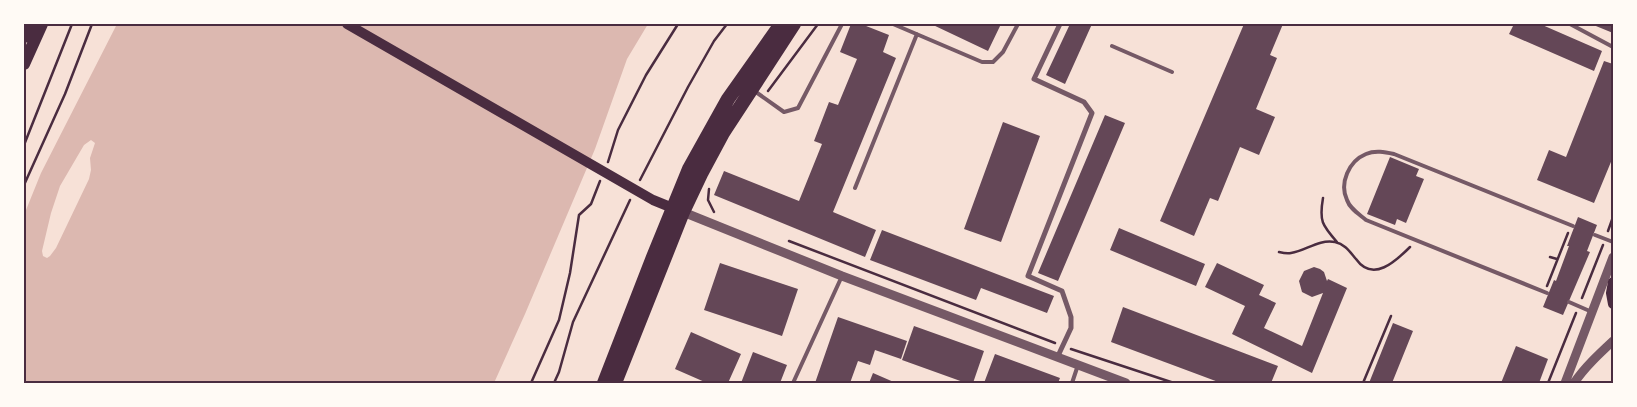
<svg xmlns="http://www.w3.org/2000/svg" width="1637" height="407" font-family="'Fira Sans',sans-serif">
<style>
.water{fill:#dcb8b0;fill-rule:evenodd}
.building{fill:#644757}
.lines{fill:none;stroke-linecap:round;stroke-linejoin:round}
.path{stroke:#4a2c40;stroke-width:2.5}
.service{stroke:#755966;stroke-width:4}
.minor{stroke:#755966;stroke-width:5}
.tertiary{stroke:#755966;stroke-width:9}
.secondary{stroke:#4a2c40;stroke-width:10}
.primary{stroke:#4a2c40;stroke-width:12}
.trunk{stroke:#4a2c40;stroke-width:14}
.neatline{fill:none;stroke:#4a2c40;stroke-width:2}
</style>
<rect width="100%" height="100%" fill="#f7e1d7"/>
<path class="water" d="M117,24H648L627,59L595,149L525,314L494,383H24V215L41,173ZM91,140L95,143L90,158L91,170L89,179L56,248L50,256L47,258L43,256L42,251L51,213L60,186L84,145Z"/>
<path class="building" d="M851,24H861L889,35L883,52L896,58L833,212L876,230L865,257L714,195L724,171L799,201L822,144L814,141L829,102L838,105L857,59L840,52Z
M931,24H1001L988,51Z
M1070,24H1092L1065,84L1046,75Z
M1244,24H1283L1270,55L1277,58L1256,109L1275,117L1259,155L1240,147L1218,201L1210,198L1194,236L1160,221Z
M1514,24H1540L1602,51L1594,71L1509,34Z
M1591,24H1613V33Z
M1604,61L1613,64V157L1594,203L1537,180L1549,150L1566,157Z
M1105,115L1125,123L1058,281L1038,273Z
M1003,122L1040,136L1001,242L964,229Z
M1390,157L1419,169L1416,176L1424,179L1406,223L1397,219L1395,225L1367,214Z
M1578,217L1597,225L1587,251L1590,252L1563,315L1543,307L1554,280L1556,281L1569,246H1567Z
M1119,228L1205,264L1196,286L1110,250Z
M882,230L1054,296L1047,313L981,288L976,300L870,260Z
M720,263L798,289L782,336L704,310Z
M1217,263L1264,285L1259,295L1276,303L1264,328L1302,346L1323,293L1312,297L1302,292L1299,281L1304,271L1314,267L1320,269L1324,272L1327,281L1328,279L1347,288L1312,373L1232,334L1245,306L1205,287Z
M1123,307L1278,366L1271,383H1221L1111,342Z
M838,317L907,341L901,359L875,350L870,365L858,361L850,383H815Z
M1393,323L1413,331L1392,383H1369Z
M914,326L984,351L973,383H966L902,360Z
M691,332L741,354L728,383H707L675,369Z
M1516,346L1548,359L1539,383H1501Z
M753,352L787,365L780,383H741Z
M995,354L1060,378L1058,383H984Z
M873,373L896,383H869Z"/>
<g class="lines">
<path class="path" d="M768,91L818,24
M24,145L72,24
M608,162L618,130L646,75L678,24
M640,180L688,87L714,41L727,24
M24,185L65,94L92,24
M709,189L708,200L714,212
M1323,198C1319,221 1322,225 1337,242
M1608,231L1613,217
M789,241L1055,343
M1279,252C1283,253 1287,254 1291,253C1306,251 1318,239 1335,242C1345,244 1350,252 1356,259C1373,283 1396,261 1410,247
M1550,257L1557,259
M1547,286L1568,233
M1582,298L1603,245
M1071,349L1174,383
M531,383L559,320L570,273L579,215L591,204L600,181
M554,383L559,372L573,322L630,200
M1363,383L1391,316
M1548,383L1576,313"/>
<path class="service" d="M893,24L982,62H993L1003,52L1018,24
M1570,24L1613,47
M1112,46L1172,72
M753,90L784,112L798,108L842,24
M855,188L917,34
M1595,235L1613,242
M1547,293L1366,220C1359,214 1350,209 1347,200C1339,183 1349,161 1366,154C1375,150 1385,152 1394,154L1573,226
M1569,302L1592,312
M793,383L842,276
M1072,383L1078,365"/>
<path class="minor" d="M1057,358L1071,328V317L1062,291L1028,276L1092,113L1084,102L1034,79L1060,24"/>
<path class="tertiary" d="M683,212L842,276L1126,383
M1565,383L1613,257
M1574,383C1585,367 1599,354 1613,341"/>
<path class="secondary" d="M347,24L653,200L680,211
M1613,282L1611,293L1613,304"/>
<path class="primary" d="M24,37L30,24
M24,64L42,24"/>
<path class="trunk" d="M604,383L653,257L689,169L728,99L781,24
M615,383L683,212L701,174L723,133L794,24"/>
</g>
<rect width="1637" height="407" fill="none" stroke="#fffaf5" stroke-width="50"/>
<rect x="25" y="25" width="1587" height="357" class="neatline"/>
</svg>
